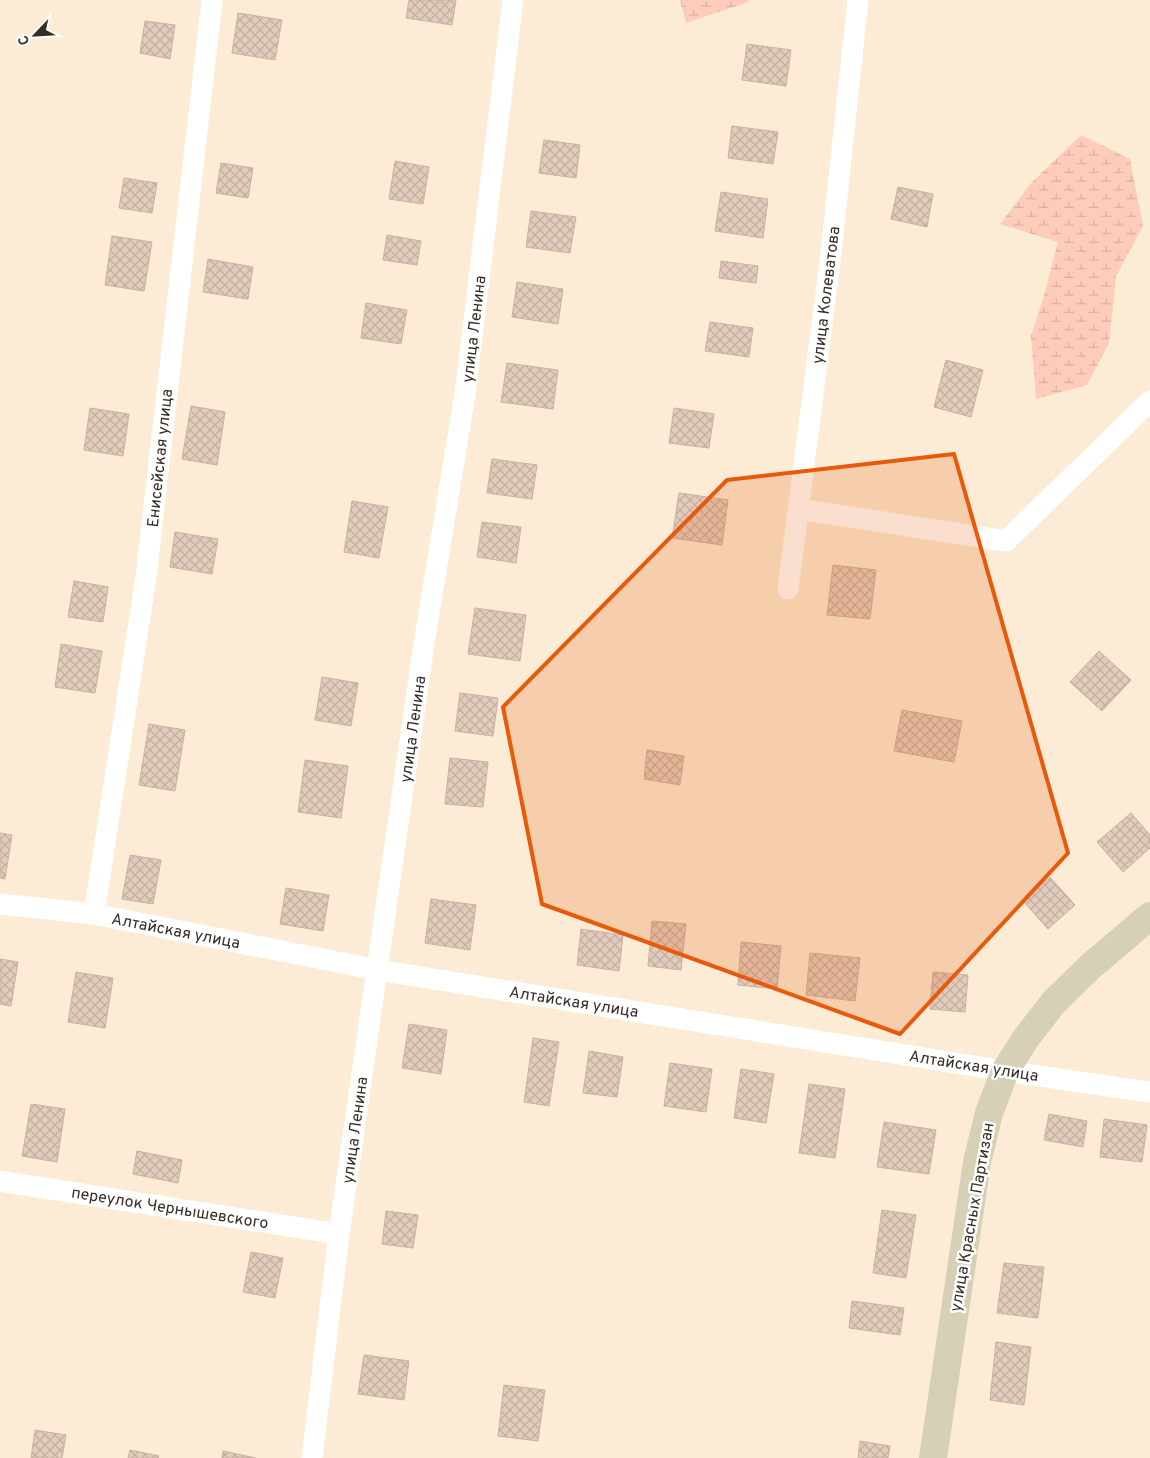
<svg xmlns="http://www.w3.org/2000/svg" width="1150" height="1458" font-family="Overpass,sans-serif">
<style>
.wetland{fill:url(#wetland-marsh)}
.building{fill:url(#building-cross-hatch);stroke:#c8b1a0}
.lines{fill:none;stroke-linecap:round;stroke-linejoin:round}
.minor{stroke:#fff;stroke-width:21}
.secondary{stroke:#d6d0b7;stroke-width:28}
.marked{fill:#e8590c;fill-opacity:0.2;stroke:#e8590c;stroke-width:4;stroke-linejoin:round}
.labels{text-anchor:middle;stroke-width:5;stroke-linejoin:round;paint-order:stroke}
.street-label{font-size:16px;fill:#342e25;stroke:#fff}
</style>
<defs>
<pattern id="wetland-marsh" width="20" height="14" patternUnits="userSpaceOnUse" patternTransform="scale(1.25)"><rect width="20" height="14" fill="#feccbb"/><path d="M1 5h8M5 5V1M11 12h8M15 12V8" fill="none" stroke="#dab0a1"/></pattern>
<pattern id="building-cross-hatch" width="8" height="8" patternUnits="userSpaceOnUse" patternTransform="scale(1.25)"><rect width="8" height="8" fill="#e3cbbb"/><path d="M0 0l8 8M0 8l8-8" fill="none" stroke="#c3afa1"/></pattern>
</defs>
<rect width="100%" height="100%" fill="#fcecd5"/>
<path class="wetland" d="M680,0H750L743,4L686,23Z
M1081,135L1130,159L1143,226L1116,276L1109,343L1087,385L1036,399L1031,336L1043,299L1058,242L1000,224L1031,183Z"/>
<path class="building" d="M409,0H456L452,25L406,18Z
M238,13L282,20L275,60L232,53Z
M145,21L175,25L170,59L140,53Z
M747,44L791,50L786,86L742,80Z
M732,126L778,132L773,164L728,158Z
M544,140L580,145L576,178L539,173Z
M395,161L429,167L423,204L389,199Z
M221,163L253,168L248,198L216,193Z
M124,178L157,183L152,213L119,208Z
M898,187L933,194L927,227L891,219Z
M721,192L768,199L763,238L715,231Z
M531,211L576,217L570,253L526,247Z
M387,235L421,241L417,265L383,260Z
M112,236L152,242L144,291L105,285Z
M208,259L253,267L248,299L203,292Z
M721,261L758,266L756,283L719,278Z
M517,282L563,289L558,324L512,317Z
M366,303L407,310L401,344L361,338Z
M710,322L753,328L749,357L705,351Z
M946,360L983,370L971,417L934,407Z
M507,363L558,370L553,409L501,402Z
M191,406L225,412L217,465L182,459Z
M90,408L129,414L123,456L84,450Z
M674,408L714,414L709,448L669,443Z
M492,459L537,465L532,499L487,493Z
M679,493L728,500L722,545L672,538Z
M352,501L388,507L379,558L344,552Z
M482,522L521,527L516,563L477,557Z
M175,532L218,539L212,574L170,567Z
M833,565L876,570L870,619L827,615Z
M74,581L108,587L103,622L68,617Z
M475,608L526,615L520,661L468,654Z
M61,644L102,651L95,693L55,687Z
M1099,651L1131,680L1102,711L1070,682Z
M322,677L358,683L351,726L315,720Z
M460,693L498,698L493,736L455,731Z
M902,710L962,721L954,762L894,751Z
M149,724L185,730L175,791L139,785Z
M647,750L684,756L680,785L644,779Z
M450,758L488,762L483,807L445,804Z
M305,760L348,766L341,818L298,812Z
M1131,813L1150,835V848L1123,872L1097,842Z
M0,833L12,835L5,879L0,878Z
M130,855L161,860L153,904L122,899Z
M1050,877L1075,905L1048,929L1023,901Z
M286,888L329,895L323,931L280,924Z
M431,899L476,905L470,950L425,943Z
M652,921L686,924L681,970L648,966Z
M581,929L623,935L619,971L577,965Z
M741,942L781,946L777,989L738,985Z
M810,953L860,958L855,1001L806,995Z
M0,959L18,962L11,1006L0,1004Z
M76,972L113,978L105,1028L68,1022Z
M933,972L968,975L965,1012L930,1009Z
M409,1024L447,1030L441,1074L402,1068Z
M533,1038L559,1042L549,1106L524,1102Z
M589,1051L623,1057L617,1097L583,1093Z
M670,1063L712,1069L706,1112L664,1106Z
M741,1069L774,1074L766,1123L734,1118Z
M809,1084L845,1089L835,1158L799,1153Z
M31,1104L65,1109L57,1162L22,1156Z
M1049,1114L1087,1121L1083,1147L1044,1140Z
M1104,1119L1147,1125L1142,1162L1100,1157Z
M884,1122L936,1130L929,1174L877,1167Z
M137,1151L182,1160L178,1183L133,1174Z
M882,1210L916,1215L906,1278L873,1273Z
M386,1211L418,1215L413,1248L382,1244Z
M251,1252L283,1258L275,1298L243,1292Z
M1004,1263L1044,1267L1038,1318L997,1313Z
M852,1301L904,1308L900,1335L849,1328Z
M996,1342L1031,1347L1024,1405L990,1400Z
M364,1355L409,1361L404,1400L358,1394Z
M504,1385L545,1390L538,1441L498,1436Z
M35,1430L66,1435L62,1458H31Z
M860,1441L890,1446L888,1458H858Z
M130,1450L159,1456L158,1458H128Z
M223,1451L256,1458H222Z"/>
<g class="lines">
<path class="minor" d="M798,509L1006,541L1150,401
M788,589L830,262L858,0
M0,904L94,914L378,970L1005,1071L1150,1092
M94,914L146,577L212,0
M0,1181L339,1234
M312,1458L339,1234L425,637L465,394L513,0"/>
<path class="secondary" d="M933,1458L977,1162L989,1113L1005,1071L1026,1038L1054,1002L1091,966L1150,916"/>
</g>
<path class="marked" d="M954,454L1068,853L900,1034L542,904L503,707L727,480Z"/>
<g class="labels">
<g class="street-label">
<text transform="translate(825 295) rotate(-83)" y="6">улица Колеватова</text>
<text transform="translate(473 329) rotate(-83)" y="6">улица Ленина</text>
<text transform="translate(159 458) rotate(-84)" y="6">Енисейская улица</text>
<text transform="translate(412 729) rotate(-82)" y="6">улица Ленина</text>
<text transform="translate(176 930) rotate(11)" y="6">Алтайская улица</text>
<text transform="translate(574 1001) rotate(9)" y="6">Алтайская улица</text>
<text transform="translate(974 1065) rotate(9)" y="6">Алтайская улица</text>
<text transform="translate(354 1130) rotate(-82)" y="6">улица Ленина</text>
<text transform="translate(170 1207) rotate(9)" y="6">переулок Чернышевского</text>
<text transform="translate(971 1217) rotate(-80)" y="6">улица Красных Партизан</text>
</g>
</g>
<g transform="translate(35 35) rotate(245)" stroke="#ffffff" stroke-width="4" paint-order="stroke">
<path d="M0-4L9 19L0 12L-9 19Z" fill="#342e25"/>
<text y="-8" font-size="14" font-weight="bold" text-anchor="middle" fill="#342e25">С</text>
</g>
</svg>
